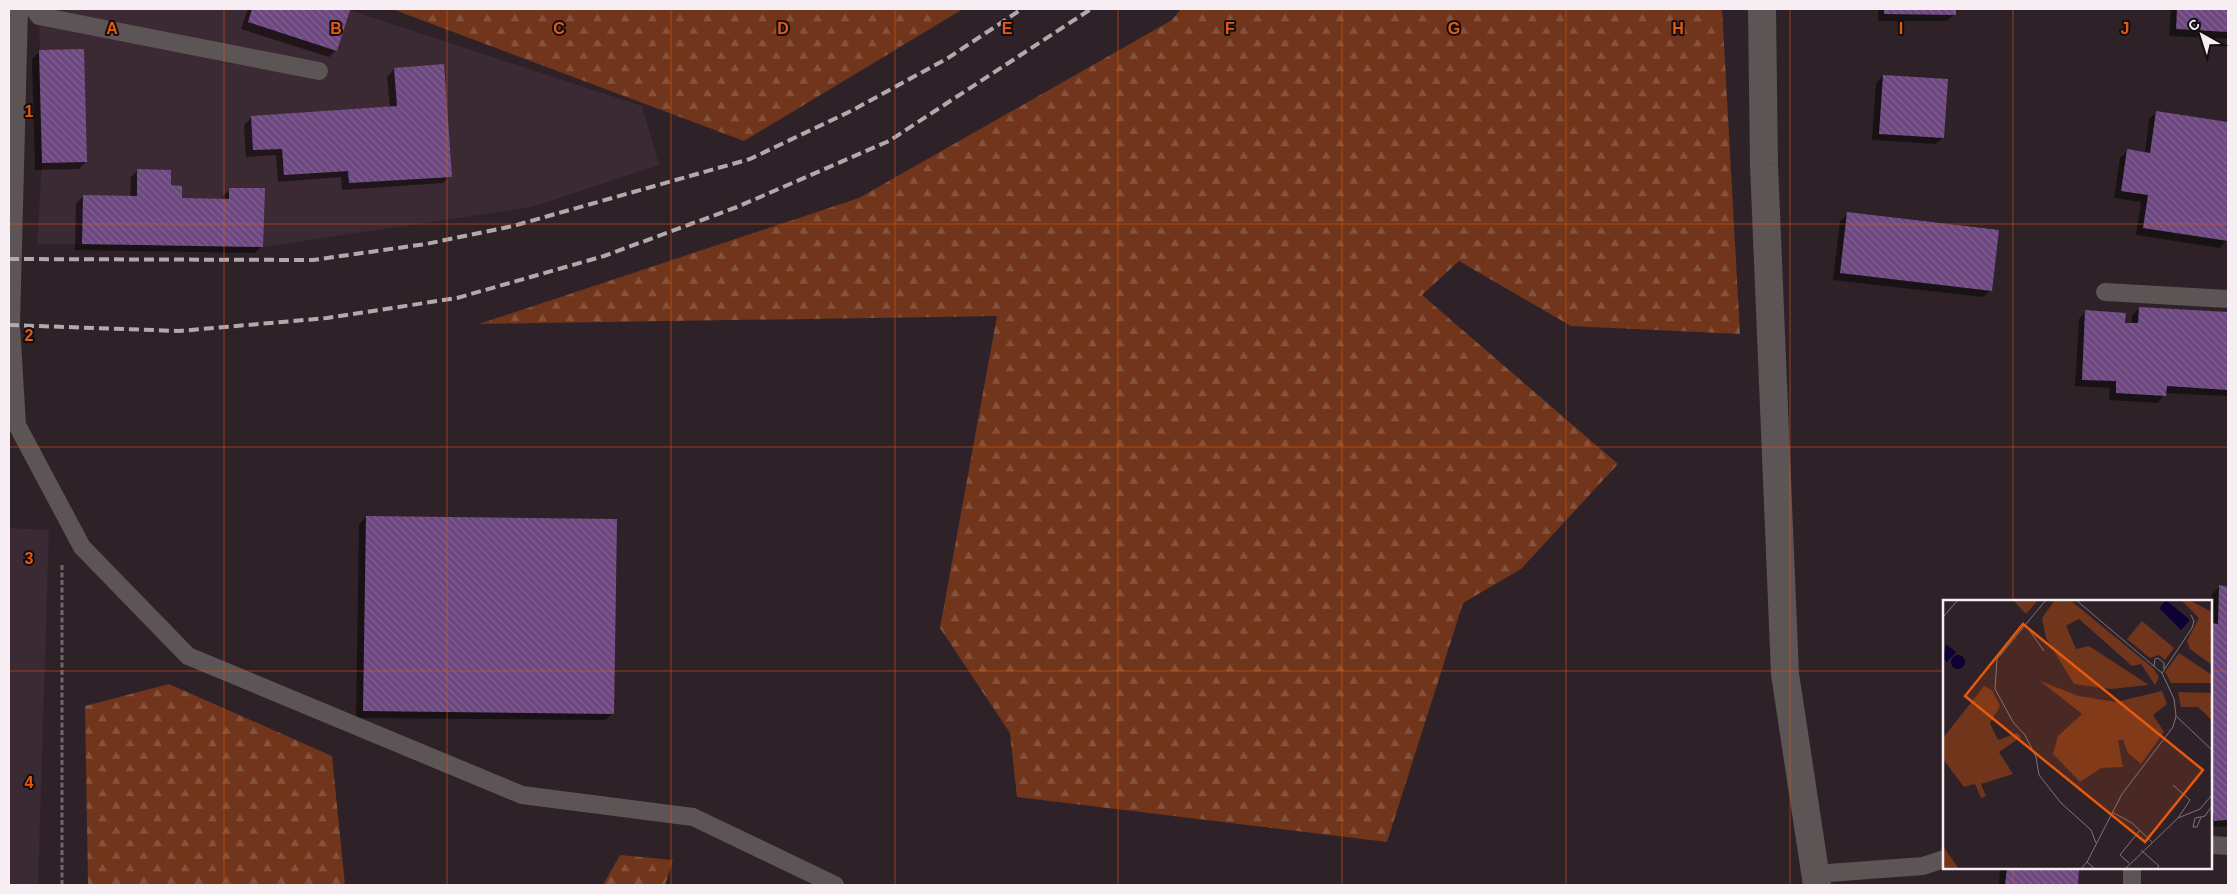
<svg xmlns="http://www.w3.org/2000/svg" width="2237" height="894" font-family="Helvetica,sans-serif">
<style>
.built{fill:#3b2933}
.forest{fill:url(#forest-firs)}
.shadow{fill:#0007}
.building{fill:url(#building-back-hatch)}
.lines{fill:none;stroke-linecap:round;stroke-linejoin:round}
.path{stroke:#71666c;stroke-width:3;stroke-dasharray:5 2.5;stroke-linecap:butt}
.lane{stroke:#5c5455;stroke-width:18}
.street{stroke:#5c5455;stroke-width:28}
.rail{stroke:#b2a9ae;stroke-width:4;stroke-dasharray:10 5;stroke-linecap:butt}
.grid{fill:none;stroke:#e8590c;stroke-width:1;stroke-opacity:0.55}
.inset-road{fill:none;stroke:#7e7479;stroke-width:1}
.view{fill:#e8590c;fill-opacity:0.15;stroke:#e8590c;stroke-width:2.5}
.inset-edge{fill:none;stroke:#f6eef3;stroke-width:2.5}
.grid-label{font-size:16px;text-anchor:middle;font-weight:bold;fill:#e8590c;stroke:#120d10;stroke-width:4;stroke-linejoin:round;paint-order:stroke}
</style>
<defs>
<pattern id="forest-firs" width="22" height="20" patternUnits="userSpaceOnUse" patternTransform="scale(1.25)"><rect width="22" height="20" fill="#70351b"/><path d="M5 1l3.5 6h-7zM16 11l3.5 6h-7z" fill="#85533d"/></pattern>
<pattern id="building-back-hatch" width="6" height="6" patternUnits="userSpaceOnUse" patternTransform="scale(1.25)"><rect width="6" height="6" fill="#6d477f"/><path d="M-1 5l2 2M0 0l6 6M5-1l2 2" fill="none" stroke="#826292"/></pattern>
</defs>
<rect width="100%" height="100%" fill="#2e2228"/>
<path class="built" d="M39,9H346L642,106L659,165L532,207L263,247L37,244L42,163Z
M9,528L49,530L38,885H9Z"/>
<path class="forest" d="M392,9H963L744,141Z
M1181,9H1722L1740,334L1571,326L1459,261L1422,295L1618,464L1521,569L1463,603L1387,842L1017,797L1010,733L940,628L997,316L479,324L859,198L1172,20Z
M169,684L332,756L345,885H88L85,706Z
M620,855L673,860L665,885H603Z"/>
<path class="shadow" d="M248,9H342L349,11L336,50L329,57L241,29Z
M1878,9H1955V14L1947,21H1878Z
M2171,9H2228V39L2169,36Z
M39,52L86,162L79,169L35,170L32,59Z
M394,69L450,176L443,183L342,190L341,177L278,182L276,155L246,157L244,125L251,118L390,108L387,77Z
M1883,76L1943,137L1936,144L1872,140L1876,83Z
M2157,112L2228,123V230L2227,240L2220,248L2136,235L2141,202L2114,198L2120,158L2127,151L2145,153L2149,119Z
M138,170L170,187L181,199L222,200L223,196L230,189L262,246L255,253L75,250L76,204L83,196L130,197L131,177Z
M1848,214L1991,290L1983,297L1833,280L1840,221Z
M2139,308L2228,313V394L2226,396L2165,393L2158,403L2109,400L2110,388L2075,386L2079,319L2086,312L2124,324H2132V316Z
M366,517L613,713L606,720L356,718L359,524Z
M2219,587L2228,588V826L2211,827V624L2212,594Z
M2000,868H2077L2076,885H1999Z"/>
<path class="building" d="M252,9H346L350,10L337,51L248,22Z
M1884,9H1956V15L1884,14Z
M2177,9H2228V32L2176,29Z
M84,49L87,162L42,163L39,50Z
M444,64L452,177L349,183L348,171L284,175L282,149L253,150L251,116L397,106L394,68Z
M1883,75L1948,79L1944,138L1879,134Z
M2156,111L2228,122V241L2143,228L2148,195L2121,191L2127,149L2150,153Z
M137,169L171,170V185L182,186V198L229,199V188H265L263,247L82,244L83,195L137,196Z
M1847,212L1999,230L1992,291L1840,273Z
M2139,307L2228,312V390L2167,386L2166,396L2116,393V381L2082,380L2085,310L2126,313L2125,323H2138Z
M366,516L617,519L614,714L363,711Z
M2219,585L2228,587V820L2214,821L2212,802H2211V623L2218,624Z
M2007,868H2079L2078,885H2005Z"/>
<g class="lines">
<path class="path" d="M62,565V885"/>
<path class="lane" d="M19,9L11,325L17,425L82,547L188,656L522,795L693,817L835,885
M34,9L39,16L319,71
M2105,292L2228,299
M2211,845L2228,846
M1815,874L1923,866L1944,859
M2132,885V868"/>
<path class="street" d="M1762,9L1764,165L1785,674L1817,885"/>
<path class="rail" d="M9,259L313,260L426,244L513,226L750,159L851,111L948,58L1022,9
M9,325L179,331L327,318L457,298L604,256L737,207L889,141L1091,9"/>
</g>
<path class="grid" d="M224,9V885M447,9V885M671,9V885M895,9V885M1118,9V885M1342,9V885M1566,9V885M1790,9V885M2013,9V602M9,224H2228M9,447H2228M9,671H1944M2211,671H2228M2013,868V885"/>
<g transform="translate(1943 600)">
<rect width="269" height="269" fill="#2e2228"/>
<path d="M70,0H95L83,14ZM112,0H127L210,68L216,77L212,85L198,64L189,66L136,19L123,26L133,49L146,46L206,85L168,89L131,84L103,38L99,18ZM238,0H246L269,12V65L247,49L244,41L256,18ZM199,21L231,48L222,60L216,55L207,58L184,39ZM236,53L269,75V83H228L222,72ZM97,81L136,96L173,102L219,91L224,104L210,115L221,132L198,164L185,153L180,140H175L180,167L158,168L137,182L110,154L115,136L139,114ZM41,86L49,90L57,106L47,123L55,140L74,133L78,137L56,152L70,174L38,184L43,196L38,198L32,184L21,187L0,159V138ZM235,92L269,93V120L255,107H238ZM0,246L16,269H0Z" fill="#70351b"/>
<path d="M223,0L247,20L238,30L216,8ZM3,44L13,52L4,62L0,59ZM8 62a7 7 0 1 1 14 0a7 7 0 1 1-14 0Z" fill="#0e0035"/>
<path class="inset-road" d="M103,0L54,59L52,89L70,122L82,135L93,157L96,175L118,203L148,230L153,243M133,0L219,73L231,99L233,116L230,127L179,194L144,262M0,17L15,0M82,24L101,51M211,66L212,59L215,58L221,63V69M219,73L249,28L251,21L248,15M233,116L269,150M230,185L247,200L235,218M169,212L189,223L210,243M258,217L254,227H250L252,218L258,217L262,216L269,206M198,250L216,266L213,269M186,263L177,255L197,230M138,269L144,262L152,269M182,269L235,218L257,209L269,195"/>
<path class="view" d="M80,24L260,170L202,242L22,96Z"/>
<rect width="269" height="269" class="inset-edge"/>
</g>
<g class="grid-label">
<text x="112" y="34">A</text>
<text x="336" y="34">B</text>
<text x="559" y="34">C</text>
<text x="783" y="34">D</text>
<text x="1007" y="34">E</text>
<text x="1230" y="34">F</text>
<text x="1454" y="34">G</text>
<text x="1678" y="34">H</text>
<text x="1901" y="34">I</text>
<text x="2125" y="34">J</text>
<text x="29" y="117">1</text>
<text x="29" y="341">2</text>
<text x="29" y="564">3</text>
<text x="29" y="788">4</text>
</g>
<rect width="2237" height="894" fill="none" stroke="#f6eef3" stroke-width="20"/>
<g transform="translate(2202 35) rotate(321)" stroke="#120d10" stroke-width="4" paint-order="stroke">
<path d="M0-4L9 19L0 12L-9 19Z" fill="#f6eef3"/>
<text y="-8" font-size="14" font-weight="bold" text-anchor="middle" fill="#f6eef3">С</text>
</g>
</svg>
